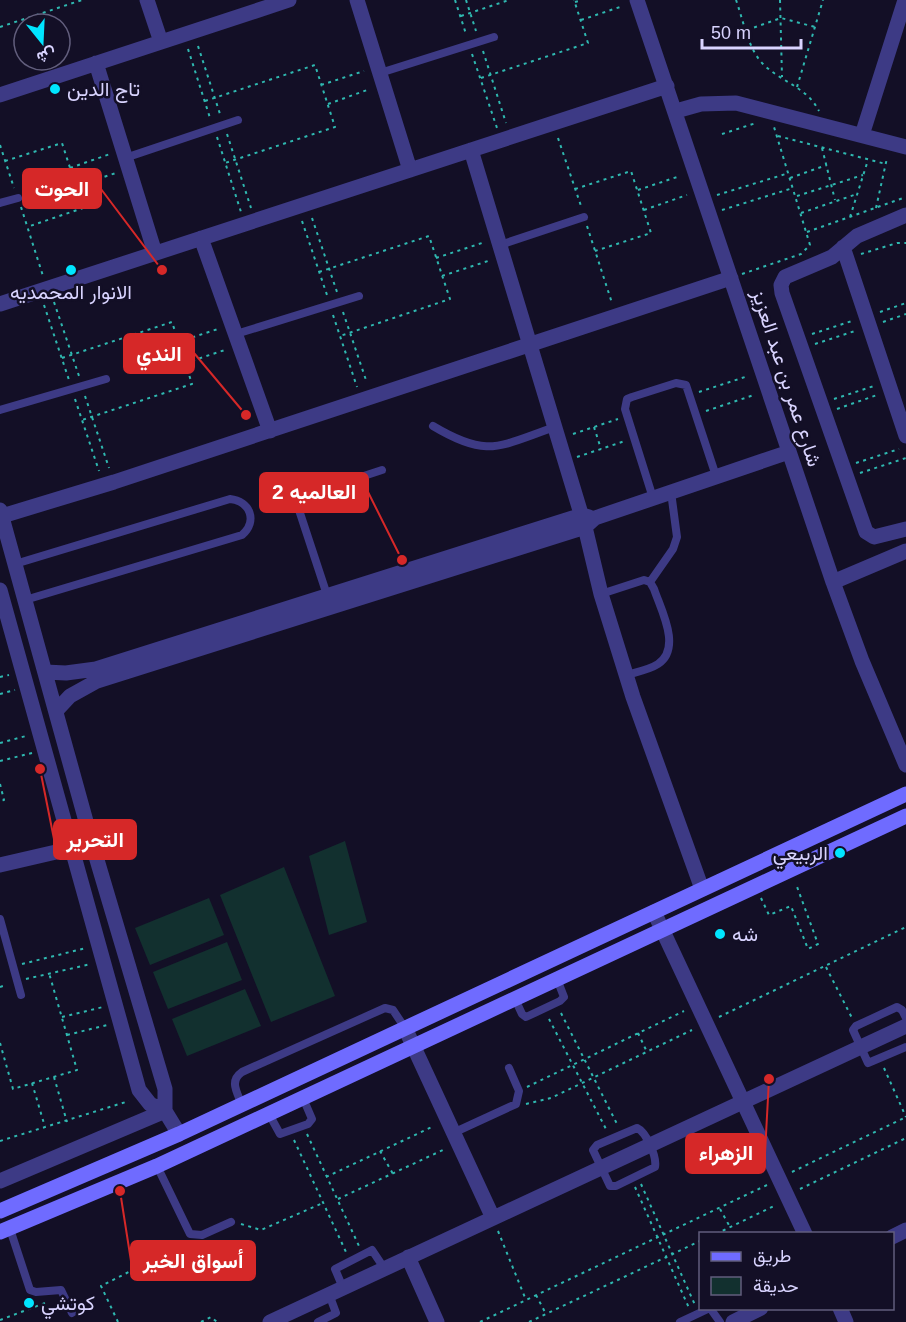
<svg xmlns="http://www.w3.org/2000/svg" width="906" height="1322" font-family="Arial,Vazirmatn,sans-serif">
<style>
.green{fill:#12302f}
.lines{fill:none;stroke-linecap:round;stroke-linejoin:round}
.path{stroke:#2fb8b0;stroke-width:2;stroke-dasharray:3 4.5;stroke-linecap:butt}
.lane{stroke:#3d3a85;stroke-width:8}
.street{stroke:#3d3a85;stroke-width:15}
.secondary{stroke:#6f6bff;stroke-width:15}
.poi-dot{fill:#00e5ff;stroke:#130f26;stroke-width:2}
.labels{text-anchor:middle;stroke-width:5;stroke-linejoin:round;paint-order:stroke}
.poi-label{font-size:20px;fill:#d9d4ff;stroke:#130f26;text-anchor:start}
.street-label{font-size:20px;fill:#d9d4ff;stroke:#130f26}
.leader{fill:none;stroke:#d62828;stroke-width:2}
.callout-dot{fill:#d62828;stroke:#130f26;stroke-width:2}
.callout{fill:#d62828;stroke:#d62828;stroke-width:2}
.callout-label{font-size:21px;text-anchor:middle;font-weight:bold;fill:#fff}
</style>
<rect width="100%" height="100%" fill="#130f26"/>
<path class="green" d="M345,841L367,922L329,935L309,856Z
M284,867L335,996L271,1022L220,895Z
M209,898L224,935L150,965L135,928Z
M227,942L242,980L168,1009L153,972Z
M245,989L261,1026L187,1056L172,1019Z"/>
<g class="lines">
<path class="path" d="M455,0L466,34
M466,0L476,31
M736,0C743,19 748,49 763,64C781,82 807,87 819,111
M780,0L782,77
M575,2L582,0
M461,16L509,0
M581,20L623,6
M0,27L82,0
M747,30L781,18L815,27
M198,46L220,114
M188,49L210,118
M483,51L506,123
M472,54L497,128
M481,78L588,43L574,0
M321,85L364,71
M797,87L823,0
M205,101L315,65L335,127L225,163
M328,104L370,89
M227,134L251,208
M722,134L756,123
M778,136L886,164
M217,137L241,212
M558,138L581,206
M0,145L14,188
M822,148L835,200
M5,161L62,143L83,208L27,227
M70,168L110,154
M790,178L827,165
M76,186L116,173
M575,189L631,171L651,233L595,251
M638,190L680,176
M717,195L789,173
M797,196L863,175
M21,207L43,276
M876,208L887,158
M644,210L687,195
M722,210L793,188
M801,213L857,194
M850,217L868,160
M312,218L337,292
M302,221L327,295
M587,226L612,303
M807,232L906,197
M861,254L897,243H906
M436,258L485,242
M319,272L429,236L450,299L340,336
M742,274L801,254L810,245L774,127
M442,276L491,260
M54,302L79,376
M44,305L69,380
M343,312L367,383
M880,312L906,303
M333,315L357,387
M883,322L906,314
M812,334L852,321
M178,342L218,329
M815,344L855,331
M62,358L172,322L192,384L82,420
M185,363L225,350
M699,392L748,376
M85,396L109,468
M75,399L99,471
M834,399L874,386
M837,409L877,395
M706,411L754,395
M594,427L601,449
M573,434L618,419
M577,457L625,441
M856,463L899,449
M860,473L906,458
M0,677L9,675
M0,694L15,690
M0,743L26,736
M0,761L32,753
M0,784L4,800L0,801
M761,898L769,915L791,906L808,949L818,944L796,884
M22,964L86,948
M826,967L852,1018
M26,979L91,964
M0,987L6,985
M561,1013L618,1126
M62,1017L103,1007
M719,1017L906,927
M549,1019L607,1131
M638,1033L647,1052
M67,1035L107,1025
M0,1043L13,1089L77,1070L49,973
M884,1068L906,1117
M54,1077L67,1122
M32,1083L45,1127
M527,1087L684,1011
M526,1104L551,1098L692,1030
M307,1134L359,1246
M294,1140L346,1252
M0,1141L129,1101
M380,1151L393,1174
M792,1172L906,1117
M326,1177L434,1126
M641,1184L695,1305
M635,1187L689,1308
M800,1189L906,1138
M338,1199L445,1149
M720,1209L730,1227
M241,1224L261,1230L323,1203
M498,1231L526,1300
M716,1234L776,1205
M536,1295L546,1314
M0,1320L45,1303
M118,1322L101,1286L186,1243
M201,1322L211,1317L217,1322
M480,1322L767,1185
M529,1322L700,1241"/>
<path class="lane" d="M380,73L494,37
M125,158L238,120
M0,203L18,198
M500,245L584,217
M236,334L359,296
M0,410L106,379
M433,426C488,459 499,446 555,427
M653,498L625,409L627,399L632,397L676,383L686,385L716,476
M15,564L230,499C250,501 258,521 242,535L25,600
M650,582L673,549L677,537L671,492
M601,594L644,580L650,582L654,589C661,610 682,648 658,664C649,670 636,672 626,675
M328,598L299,510V503L309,494L382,470
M0,919L21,995
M515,999L522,1014L526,1017L560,1001L564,997L557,979
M906,1018L902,1010L897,1007L856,1026L853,1030L868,1063L906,1047
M242,1105C237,1092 229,1081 242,1072L385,1008L393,1010L405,1028
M269,1114L280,1134L308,1124L312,1119L303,1098
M637,1128C646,1132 657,1156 655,1167L616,1186H610L593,1150L597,1145Z
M453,1133L516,1104L519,1091L509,1068
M157,1166L190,1234L202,1235L231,1222
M10,1229L30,1290L36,1292L61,1290L72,1313
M343,1288L335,1269L372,1250L384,1268
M710,1308L720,1322
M318,1322L336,1313L329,1294
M680,1322L710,1308"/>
<path class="street" d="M147,0L161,42
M357,0L410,170
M637,0L833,582L862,661L906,765
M96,63L155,253
M0,95L289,0
M676,111L701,104L736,103L906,147
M862,135L905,0
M471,150L585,527L601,594L633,697L702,889
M906,215L857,236L832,257L785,277L781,285L782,293L866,532L874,537L906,529
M201,238L270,431
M843,247L906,436
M0,304L667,86
M0,510L92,843L165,1089V1111L179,1134
M2,516L114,482L731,278
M833,582L906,551
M0,590L139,1090L150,1104L165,1111
M45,672L66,673L96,669L582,515L589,517
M56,711L70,696L97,681L585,527L595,518L789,452
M0,865L82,846
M654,912L805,1234
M405,1028L493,1218
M0,1181L165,1111
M892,1237L906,1230
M408,1257L437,1322
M840,1308L846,1322
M270,1322L906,1026
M733,1322L761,1308"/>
<path class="secondary" d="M0,1211L179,1134L906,794
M0,1232L157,1166L906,816"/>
</g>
<g class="poi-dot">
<circle cx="55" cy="89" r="6"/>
<circle cx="71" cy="270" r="6"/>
<circle cx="840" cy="853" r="6"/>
<circle cx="720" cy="934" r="6"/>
<circle cx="29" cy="1303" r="6"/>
</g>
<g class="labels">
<g class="poi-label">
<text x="67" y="96">تاج الدين</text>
<text x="71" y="299" text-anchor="middle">الانوار المحمديه</text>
<text x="828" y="860" text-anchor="end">الربيعي</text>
<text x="732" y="941">شه</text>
<text x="41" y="1310">كوتشي</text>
</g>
<g class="street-label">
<text transform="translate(787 378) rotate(72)" y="7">شارع عمر بن عبد العزيز</text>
</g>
</g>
<path class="leader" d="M162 270L101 189M246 415L194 353M402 560L368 492M40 769L54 839M769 1079L765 1153M120 1191L131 1261"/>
<g class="callout-dot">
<circle cx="162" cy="270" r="6"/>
<circle cx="246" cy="415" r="6"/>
<circle cx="402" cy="560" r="6"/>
<circle cx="40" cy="769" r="6"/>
<circle cx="769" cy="1079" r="6"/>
<circle cx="120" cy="1191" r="6"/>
</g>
<g class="callout">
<rect x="23" y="169" width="78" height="39" rx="6"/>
<rect x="124" y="334" width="70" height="39" rx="6"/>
<rect x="260" y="473" width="108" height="39" rx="6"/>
<rect x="54" y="820" width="82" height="39" rx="6"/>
<rect x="686" y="1134" width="79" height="39" rx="6"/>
<rect x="131" y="1241" width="124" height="39" rx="6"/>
</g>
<g class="callout-label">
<text x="62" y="196">الحوت</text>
<text x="159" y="361">الندي</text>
<text x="314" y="499">العالميه 2</text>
<text x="95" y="847">التحرير</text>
<text x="726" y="1160">الزهراء</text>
<text x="193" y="1268">أسواق الخير</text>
</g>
<rect x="699" y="1232" width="195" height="78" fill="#130f26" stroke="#625e7d" stroke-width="1.5"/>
<rect x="711" y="1252" width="30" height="9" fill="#6f6bff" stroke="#625e7d" stroke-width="1.5"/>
<text x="753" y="1262" font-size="18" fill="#d9d4ff">طريق</text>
<rect x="711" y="1277" width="30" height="18" fill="#12302f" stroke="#625e7d" stroke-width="1.5"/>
<text x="753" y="1292" font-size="18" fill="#d9d4ff">حديقة</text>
<g transform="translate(42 42) rotate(162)"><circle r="28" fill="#130f26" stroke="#625e7d" stroke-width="1.5"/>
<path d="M0-4.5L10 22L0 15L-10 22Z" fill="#00e5ff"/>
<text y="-9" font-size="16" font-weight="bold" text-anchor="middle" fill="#d9d4ff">ش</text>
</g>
<path d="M702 39v9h99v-9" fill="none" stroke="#d9d4ff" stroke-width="3"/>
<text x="711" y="39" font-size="18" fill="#d9d4ff" stroke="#130f26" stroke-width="4.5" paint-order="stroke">50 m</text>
</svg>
